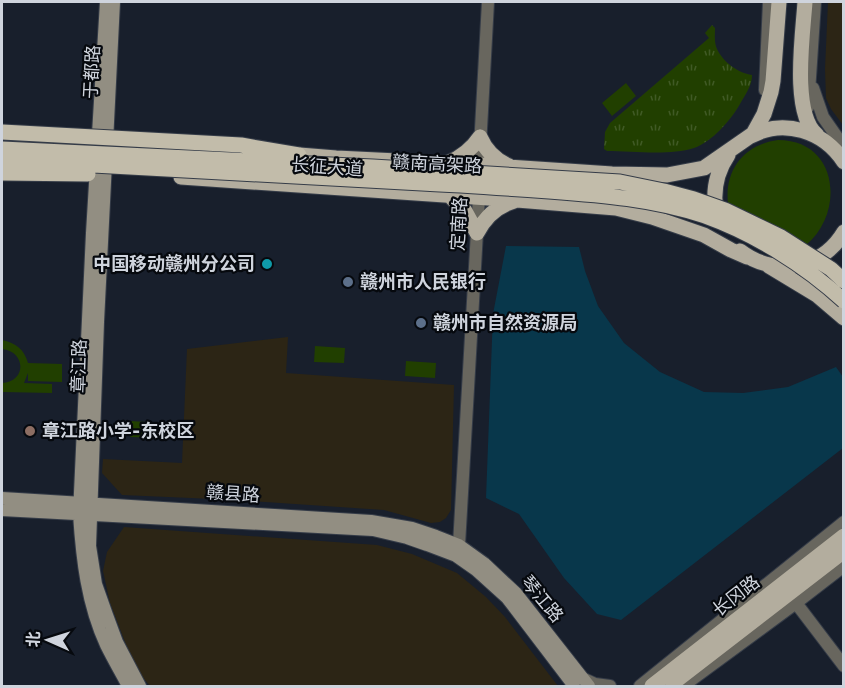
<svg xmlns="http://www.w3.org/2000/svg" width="845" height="688" font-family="'Roboto Serif','Noto Sans SC',serif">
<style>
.commercial{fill:#2c2515}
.grass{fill:url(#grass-tufts)}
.garden{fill:#213f00}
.water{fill:#08374b}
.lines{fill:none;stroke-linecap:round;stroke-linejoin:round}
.tertiary-casing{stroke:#353c48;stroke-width:14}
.secondary-casing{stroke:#353c48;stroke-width:14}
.primary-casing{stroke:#353c48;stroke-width:17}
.tertiary{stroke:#68665e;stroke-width:12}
.secondary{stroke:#928e82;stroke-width:12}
.primary{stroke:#b3ad9e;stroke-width:15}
.trunk-bridge-casing{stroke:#353c48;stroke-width:17;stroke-linecap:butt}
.trunk-bridge{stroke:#c2bcaa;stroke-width:15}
.culture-dot{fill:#0f9aa8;stroke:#06090e;stroke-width:2}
.service-dot{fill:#5c6f8a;stroke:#06090e;stroke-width:2}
.education-dot{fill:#8d6e63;stroke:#06090e;stroke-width:2}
.labels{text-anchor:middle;stroke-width:4.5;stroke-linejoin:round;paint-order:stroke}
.street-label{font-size:18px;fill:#cfd4dd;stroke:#06090e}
.poi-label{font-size:18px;font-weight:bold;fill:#cfd4dd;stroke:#06090e;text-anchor:start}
</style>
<defs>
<pattern id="grass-tufts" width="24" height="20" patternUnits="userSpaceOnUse" patternTransform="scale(1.5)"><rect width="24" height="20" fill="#213f00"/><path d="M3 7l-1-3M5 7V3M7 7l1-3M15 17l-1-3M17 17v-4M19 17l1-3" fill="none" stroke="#405a25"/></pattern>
</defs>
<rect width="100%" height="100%" fill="#181f2c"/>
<path class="commercial" d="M828,2H843V125L831,109L826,98L825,69Z
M288,337L286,373L454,385L451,510L446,518L440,522L431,523L384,510L237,500L122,495L102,473L103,459L182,463L187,349Z
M124,527L377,545L412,554L457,573L486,597L505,617L558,686H150L135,668L110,603L103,571L107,552Z"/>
<path class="grass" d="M712,25L715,28C715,35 714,42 717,49C723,62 738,73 752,75C752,86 745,95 740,104C731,120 712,142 694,148C669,156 633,151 607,151L604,149L605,132L610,123L709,38L705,33Z"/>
<path class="garden" d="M626,83L636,96L612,116L602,103Z
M778,140C839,140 845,213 806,245L729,210C722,174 741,145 778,140Z
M2,340C16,343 24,349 28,363L62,364V382L28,381V373L24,383L52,384V393L2,392V383C26,382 27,352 2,349V358Z
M315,346L345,348L344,363L314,362Z
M406,361L436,363L435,378L405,376Z
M131,421L161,423L160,438L130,437Z"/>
<path class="water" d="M506,246L579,247L585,271L598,306L624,343L660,372L704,392L743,393L788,387L836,367L843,377V448L621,620L597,614L564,578L519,514L486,498L493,314Z"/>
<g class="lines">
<g class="tertiary-casing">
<path id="tertiary" d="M813,88L823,117L844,147
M765,90L769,2
M808,107L815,2
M456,554L459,545L479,197V165L488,2
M796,603L844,666
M582,678L595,684L610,686
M640,686L844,522
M683,686L796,603L844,566"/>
</g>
<g class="secondary-casing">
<path id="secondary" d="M106,2L92,233L79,514C82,559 87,604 106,645C113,659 121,673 128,686
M114,2L98,322L90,546L96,584L107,615L117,642L140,686
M2,498L371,521L412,528L436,536L459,545L484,563L516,593L589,686
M2,510L373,530L407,538L427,545L456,556L476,570L507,598L574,686"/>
</g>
<g class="primary-casing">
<path id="primary" d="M805,2C803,33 791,114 817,135
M751,136C784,118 824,131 844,162
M480,137C486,151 495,160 509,166
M287,154L336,158L479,165L612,174L667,175L704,168L753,134L764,114L771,92L773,81L779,2
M448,163C462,157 472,149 480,137
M181,177L517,200L616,208L652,217L704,235L731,250L747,257
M449,195L465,211L477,233
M717,217C712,194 715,174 728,155
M477,233C485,217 497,206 514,201
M740,251C774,277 822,269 844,232
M769,266L817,295L844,318
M673,683L844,551
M652,686L844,536"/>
</g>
<use href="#tertiary" class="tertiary"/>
<use href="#secondary" class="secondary"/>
<use href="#primary" class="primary"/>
<g class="trunk-bridge-casing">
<path id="trunk-bridge" d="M2,132L241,145L299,155
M2,149L373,167L620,182L664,191L694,199L725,210L781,237L831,269L844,281
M2,160C142,168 282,175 422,183C465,185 507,188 549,191C602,195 654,199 705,216C755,234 805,265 844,301
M2,173L88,174"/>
</g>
<use href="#trunk-bridge" class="trunk-bridge"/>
</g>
<circle class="culture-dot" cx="267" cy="264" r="6"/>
<g class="service-dot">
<circle cx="348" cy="282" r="6"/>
<circle cx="421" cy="323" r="6"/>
</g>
<circle class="education-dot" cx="30" cy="431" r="6"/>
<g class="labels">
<g class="street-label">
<text transform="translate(92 72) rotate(-87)" y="6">于都路</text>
<text transform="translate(437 164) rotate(3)" y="6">赣南高架路</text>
<text transform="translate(327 167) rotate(4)" y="6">长征大道</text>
<text transform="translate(459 224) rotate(-87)" y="6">定南路</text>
<text transform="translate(79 366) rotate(-88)" y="6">章江路</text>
<text transform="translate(233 494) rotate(4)" y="6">赣县路</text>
<text transform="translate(736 596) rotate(-38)" y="6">长冈路</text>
<text transform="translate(542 599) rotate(50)" y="6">琴江路</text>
</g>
<g class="poi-label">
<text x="255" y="270" text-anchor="end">中国移动赣州分公司</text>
<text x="360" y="288">赣州市人民银行</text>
<text x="433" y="329">赣州市自然资源局</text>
<text x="42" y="437">章江路小学-东校区</text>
</g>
</g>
<rect width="845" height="688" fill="none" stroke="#cfd4dd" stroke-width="6"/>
<g transform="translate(48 640) rotate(273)" stroke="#06090e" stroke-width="4.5" paint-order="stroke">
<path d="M0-4.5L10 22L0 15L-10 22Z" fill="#cfd4dd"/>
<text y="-9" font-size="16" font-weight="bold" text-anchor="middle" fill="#cfd4dd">北</text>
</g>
</svg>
